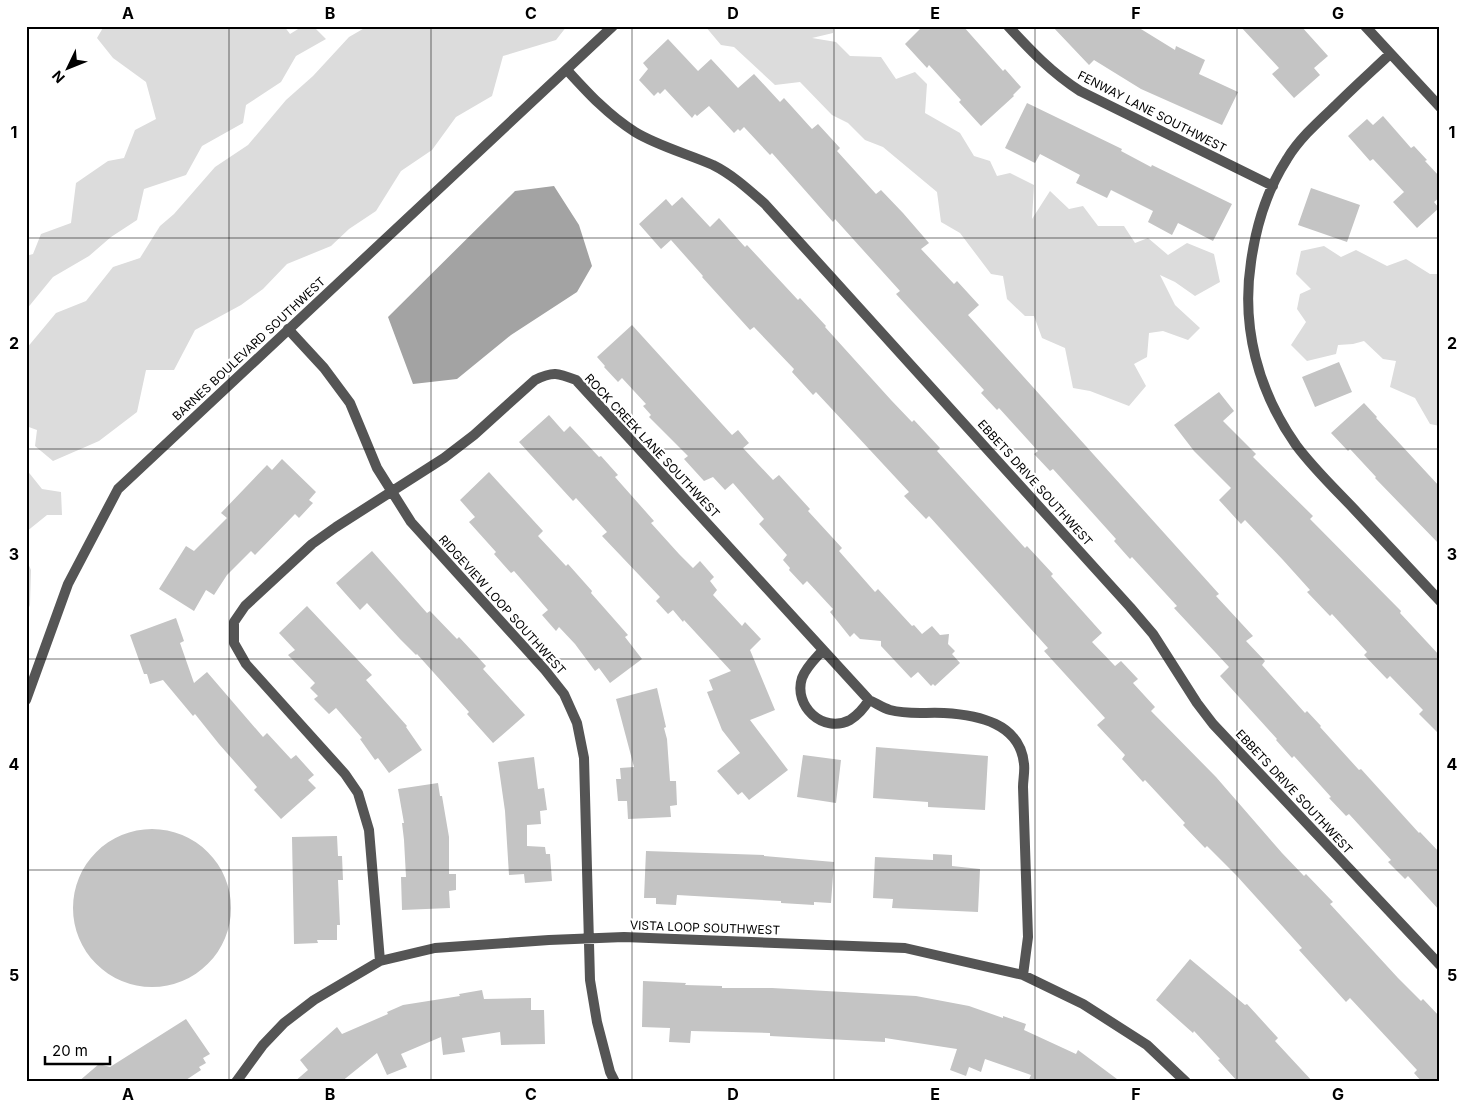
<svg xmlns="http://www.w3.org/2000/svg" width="1466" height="1108" font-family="Inter,sans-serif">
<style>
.green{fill:#dcdcdc}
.water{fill:#a3a3a3}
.building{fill:#c4c4c4}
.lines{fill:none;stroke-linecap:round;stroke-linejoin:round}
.minor{stroke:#555;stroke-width:10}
.tertiary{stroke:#555;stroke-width:10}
.grid{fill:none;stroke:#000;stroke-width:1;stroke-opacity:0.55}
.labels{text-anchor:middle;stroke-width:4.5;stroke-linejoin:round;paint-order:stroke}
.street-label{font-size:12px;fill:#000;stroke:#fff}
.neatline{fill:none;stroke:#000;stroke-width:2}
.grid-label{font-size:16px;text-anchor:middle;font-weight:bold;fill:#000}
</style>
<rect width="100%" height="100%" fill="#fff"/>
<path class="green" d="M104,26H284L290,34L303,26H313L326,39L296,56L281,82L246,105L243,123L202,146L186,175L144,189L137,220L111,237L89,256L53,277L26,310V256L33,254L41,234L71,223L76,183L108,161L124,158L135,130L156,119L146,82L113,58L97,38Z
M368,26H567L556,40L503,56L492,96L456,117L432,150L401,171L376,211L349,229L331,246L287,264L263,289L241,305L195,330L174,370H146L137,412L99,441L53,461L35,446L37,430L26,426V349L56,313L86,301L113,267L140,258L160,226L174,214L215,167L248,145L286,100L313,76L349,37Z
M705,26H834L833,33L812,38L836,42L850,56L881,57L896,79L915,72L927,84L925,113L960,133L974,156L990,161L997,176L1010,173L1034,185L1032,219L1050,191L1069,209L1083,206L1098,226H1124L1135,243L1148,238L1168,255L1187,243L1214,254L1220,282L1195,296L1175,282L1160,275L1175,305L1200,328L1188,340L1163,331L1149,333L1147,357L1134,364L1146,386L1129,406L1090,391L1073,388L1065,348L1042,338L1034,316H1025L1007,299L1003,276L991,274L960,233L941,222L937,192L883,147L865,140L848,123L832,115L800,82L775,85L734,47L721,45Z
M1324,246L1341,257L1356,250L1387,266L1406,259L1430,274H1440V426L1430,424L1415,398L1390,387L1396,361L1383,359L1364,341L1353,344L1338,345L1336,354L1307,361L1291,345L1306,322L1297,309L1300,294L1311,289L1296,274L1301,251Z
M26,469L42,489L61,492L62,515H47L26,532Z
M26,559L31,570L30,605L26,614Z"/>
<path class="water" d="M554,186L579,225L592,266L577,292L511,335L457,379L413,384L388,317L515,191Z"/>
<path class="building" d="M923,26H963L1003,71L1005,69L1021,87L1013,95L1014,96L981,126L959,102L961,100L929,65L927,68L905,44Z
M1052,26H1136L1175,50L1176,46L1205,60L1199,74L1238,92L1222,125L1141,89L1094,60L1089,65Z
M1240,26H1301L1328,56L1314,68L1320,75L1294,98L1272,74L1279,68Z
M668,39L698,71L711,59L738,88L754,74L780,102L784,98L812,129L818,124L840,148L837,151L876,194L881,190L903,213L929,243L921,249L954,284L957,281L979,305L968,315L1219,594L1216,596L1253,636L1246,641L1265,661L1262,665L1305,713L1307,711L1321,726L1320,727L1359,770L1361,769L1419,833L1420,832L1440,853V911L1408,876L1405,879L1388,862L1391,860L1349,814L1346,816L1329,798L1331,797L1294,756L1292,758L1276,740L1277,739L1220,676L1229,667L1174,608L1177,606L1132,557L1130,559L1114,541L1116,539L1053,469L1050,471L1034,454L1038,451L999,408L997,410L981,393L984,390L896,294L900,291L835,219L833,222L772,153L770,155L744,127L740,131L738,129L734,133L709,106L697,116L695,114L692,118L665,89L660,94L658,92L654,96L639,80L648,69L643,63Z
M1027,103L1122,149L1121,151L1151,167L1152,165L1232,204L1213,241L1178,223L1172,235L1148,222L1153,211L1111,190L1107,198L1076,183L1080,175L1040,154L1035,163L1005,148Z
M1383,116L1411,148L1414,146L1427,160L1425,161L1440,177V197L1434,202L1439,208L1417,228L1393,202L1404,192L1373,159L1370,161L1348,136L1367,119L1373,125Z
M1311,188L1360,205L1347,242L1298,225Z
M682,197L710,227L719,218L745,247L747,245L798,300L800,298L826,326L825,327L891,400L912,422L914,420L940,448L937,451L1025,548L1027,546L1053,574L1051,576L1102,633L1092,642L1115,666L1121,661L1138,679L1133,683L1155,707L1151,711L1216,777L1282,853L1304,876L1306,874L1333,902L1330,904L1398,978L1421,1001L1423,999L1440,1017V1082H1422L1414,1073L1417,1070L1350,998L1346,1002L1299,950L1302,948L1236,875L1207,846L1205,848L1183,825L1185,823L1145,780L1143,782L1122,759L1125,755L1097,725L1105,718L1044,651L1048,648L929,516L926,519L904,496L909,492L843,421L816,392L813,395L792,372L794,369L754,327L750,330L702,277L703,276L671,240L661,249L639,224L666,199L672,206Z
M632,325L732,435L738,430L749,443L743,448L773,480L779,475L810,509L808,511L842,548L839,551L875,592L878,589L912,626L914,625L922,634L932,626L940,635L949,634L948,644L955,651L952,654L960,663L935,686L933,684L931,686L918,672L911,678L881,646V641L860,639L854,633L850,637L830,612L833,609L807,581L803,585L789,570L790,568L783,560L787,555L759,524L764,519L733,483L725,490L713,477L704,481L684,459L688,456L649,417L651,415L643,406L646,404L622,378L618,382L604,367L605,366L597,357Z
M1339,362L1352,392L1315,407L1302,377Z
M1219,392L1234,411L1223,421L1256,454L1253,457L1313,516L1310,519L1401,611L1400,613L1440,656V735L1419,714L1423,710L1390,676L1387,679L1364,655L1367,652L1332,614L1330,616L1307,592L1310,590L1283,560L1245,520L1241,524L1219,500L1231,488L1194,451L1174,425Z
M1364,403L1377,417L1376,418L1440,487V545L1375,478L1376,477L1350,449L1348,451L1331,433Z
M549,415L564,432L570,426L599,457L601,456L618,475L615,477L654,521L651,523L679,554L693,568L700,561L714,577L710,581L717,590L713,595L742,626L745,622L761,639L750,650L775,710L750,720L788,770L749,800L742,792L738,795L717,771L740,753L722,730L707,692L713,690L709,680L731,671L684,620L683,622L673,610L668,614L656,601L660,597L602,536L607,532L576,498L573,501L519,442Z
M282,459L316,492L309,500L313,503L299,518L295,514L255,555L251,551L227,575L214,595L206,590L194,611L159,589L186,546L194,551L227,518L221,513L267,465L272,470Z
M489,472L543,531L538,536L566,566L568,564L592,591L591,593L628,635L625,637L642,659L610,683L599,668L595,671L575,644L559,627L556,631L542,615L548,610L514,571L511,573L494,554L496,552L469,522L475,517L460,500Z
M372,551L427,613L430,611L457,639L459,637L486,666L483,669L525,715L493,743L467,714L469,712L417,654L416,655L400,639L367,603L360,610L336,583Z
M307,606L372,675L366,680L407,726L406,727L422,750L389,773L378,758L375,760L360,739L362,738L336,708L329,714L314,699L318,696L310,688L315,683L288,655L295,650L279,633Z
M176,618L184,641L180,643L194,683L207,672L263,737L267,733L291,759L296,755L314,775L308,780L316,788L281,819L254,790L257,787L219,744L195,714L193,716L163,680L150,684L147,674H144L130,635Z
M657,688L666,727L664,728L667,739L670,781H676L677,805L670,806L671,817L628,819L627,801H618L616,779H621L620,768L634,767L616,699Z
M876,747L988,756L985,810L928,807V802L873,798Z
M803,755L841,760L836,803L797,797Z
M534,757L538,789L544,788L547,810L540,811L541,824L527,825V846L545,847L546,854H550L552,881L525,883L524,874L509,875L505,811L498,762Z
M438,783L440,796H442L449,837V874H456V890L449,891L450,908L402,910L401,877H406L404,840L402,823H404L398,789Z
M73 908a79 79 0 1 1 158 0a79 79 0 1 1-158 0Z
M337,836L338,856H342L343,880H338L340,925H337V940H317L318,943L294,944L292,837Z
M646,851L764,855V856L834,862L831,903L814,902V905L781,903V901L677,895L676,905L656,904V898H644Z
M933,854L952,855V866L980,869L978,912L892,908L893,899L873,898L875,857L933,860Z
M1190,959L1245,1005L1247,1004L1278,1038L1275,1041L1313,1082H1238L1218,1060L1220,1059L1194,1031L1193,1033L1156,1000Z
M643,981L686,983L685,985L722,986V988H772L916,996L969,1006L1003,1018V1016L1026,1024L1024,1030L1076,1054L1078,1050L1121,1082H1028L1031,1075L985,1059L981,1072L969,1067L966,1076L950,1070L957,1049L885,1038V1042L770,1036V1033L691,1031L690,1043L669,1042L670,1028L642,1027Z
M482,990L484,999L531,998V1010H544L545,1044L501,1045L500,1032L462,1038L465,1052L443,1055L441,1037L401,1054L407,1067L387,1075L377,1053L341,1082H294L308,1070L300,1060L337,1027L342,1034L388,1014L387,1012L403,1005L460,996L459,994Z
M186,1019L210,1054L203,1058L206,1063L199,1067L201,1070L183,1082H78L99,1064L110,1067Z"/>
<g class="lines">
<path class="minor" d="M1008,26C1031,51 1052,73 1080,91L1273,186
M1365,26L1440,107
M1390,54C1372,71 1353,88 1335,106C1318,122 1299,139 1287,159C1267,190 1256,226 1251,262C1241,327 1258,391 1296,445C1313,468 1335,489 1354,509C1383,540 1411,570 1440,601
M567,70C588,93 608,115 635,132C658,146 688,154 713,165C733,175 749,190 765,204L1130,607L1153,634L1197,703L1213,724L1440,965
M288,329L324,368L350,403L377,468L411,522L545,670L564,694L577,723L584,758L590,980L597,1022L610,1072L615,1082
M823,650C816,658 806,667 802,678C793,706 823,734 850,720C858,715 864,708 869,700
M380,961L369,830L358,793L345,774L246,664L234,643V622L245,606L312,544L336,527L444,458L474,435L535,380C553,371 558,373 576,380L869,700C876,703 883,708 890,710C908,715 926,712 944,713C978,715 1020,723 1024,764C1025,771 1023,780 1023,787L1028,937L1023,975
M236,1082L263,1045L284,1023L314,1000L380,961L435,948L549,940L624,937L905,948L1023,975L1083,1004L1147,1045L1186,1082"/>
<path class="tertiary" d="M26,700L68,584L118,489L613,26"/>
</g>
<path class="grid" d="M229,26V1082M431,26V1082M632,26V1082M834,26V1082M1035,26V1082M1237,26V1082M26,238H1440M26,449H1440M26,659H1440M26,870H1440"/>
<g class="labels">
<g class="street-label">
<text transform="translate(1152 112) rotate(27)" y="4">FENWAY LANE SOUTHWEST</text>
<text transform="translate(249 349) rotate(-43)" y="4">BARNES BOULEVARD SOUTHWEST</text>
<text transform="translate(652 446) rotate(47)" y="4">ROCK CREEK LANE SOUTHWEST</text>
<text transform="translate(1035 483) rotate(48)" y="4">EBBETS DRIVE SOUTHWEST</text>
<text transform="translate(502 605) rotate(48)" y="4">RIDGEVIEW LOOP SOUTHWEST</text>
<text transform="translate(1294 792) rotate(47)" y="4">EBBETS DRIVE SOUTHWEST</text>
<text transform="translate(705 928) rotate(2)" y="4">VISTA LOOP SOUTHWEST</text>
</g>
</g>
<rect width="1466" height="1108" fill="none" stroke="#ffffff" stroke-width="55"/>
<g transform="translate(68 68) rotate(227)" stroke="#ffffff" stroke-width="4" paint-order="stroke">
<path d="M0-4L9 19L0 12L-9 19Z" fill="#000000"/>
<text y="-8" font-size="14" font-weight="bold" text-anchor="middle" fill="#000000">N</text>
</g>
<path d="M45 1056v8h65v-8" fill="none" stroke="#000000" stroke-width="2.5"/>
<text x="52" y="1056" font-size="15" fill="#000000" stroke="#ffffff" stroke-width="4" paint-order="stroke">20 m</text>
<rect x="28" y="28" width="1410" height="1052" class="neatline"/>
<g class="grid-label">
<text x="128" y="19">A</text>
<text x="330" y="19">B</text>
<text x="531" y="19">C</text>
<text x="733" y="19">D</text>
<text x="935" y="19">E</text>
<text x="1136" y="19">F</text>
<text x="1338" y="19">G</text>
<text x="14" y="138">1</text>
<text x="1452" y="138">1</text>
<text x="14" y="349">2</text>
<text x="1452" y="349">2</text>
<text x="14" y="560">3</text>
<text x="1452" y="560">3</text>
<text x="14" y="770">4</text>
<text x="1452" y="770">4</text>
<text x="14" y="981">5</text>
<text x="1452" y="981">5</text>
<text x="128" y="1100">A</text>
<text x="330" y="1100">B</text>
<text x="531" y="1100">C</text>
<text x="733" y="1100">D</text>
<text x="935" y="1100">E</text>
<text x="1136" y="1100">F</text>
<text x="1338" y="1100">G</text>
</g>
</svg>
